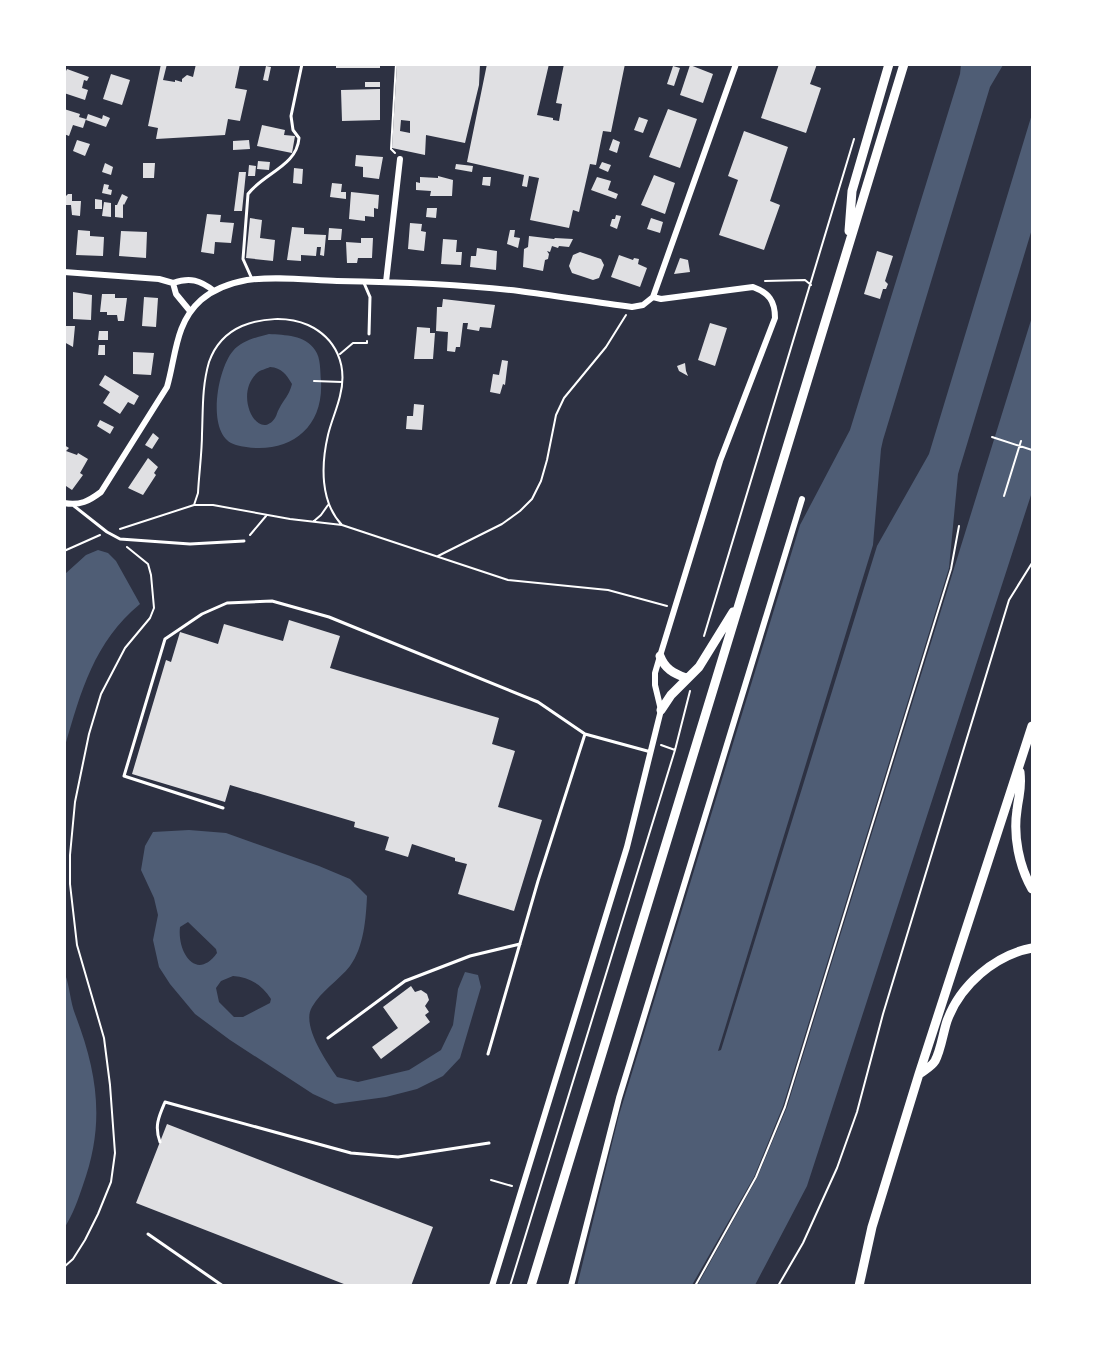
<svg xmlns="http://www.w3.org/2000/svg" width="1097" height="1350" font-family="'Archivo Narrow',sans-serif">
<style>
.water{fill:#4f5d75;fill-rule:evenodd}
.building{fill:#e0e0e3;fill-rule:evenodd}
.lines{fill:none;stroke-linecap:round;stroke-linejoin:round}
.path{stroke:#fff;stroke-width:2}
.service{stroke:#fff;stroke-width:3}
.minor{stroke:#fff;stroke-width:6}
.trunk{stroke:#fff;stroke-width:9}
</style>
<rect width="100%" height="100%" fill="#2d3142"/>
<path class="water" d="M961,65H1003L990,87L883,440L881,449L873,545L718,1051L721,1050L877,546L929,454L1032,114V229L958,474L949,568L783,1106L754,1177L692,1285L577,1286L619,1115L800,525L850,430L960,74Z
M1032,317V492L807,1186L755,1285L697,1286L757,1178L787,1107Z
M269,334C285,335 305,335 315,350C321,358 320,371 321,381C324,433 283,457 236,445C205,437 217,369 233,351C241,341 257,337 269,334ZM270,367C282,368 286,374 292,384C289,396 284,399 279,409C277,412 277,415 275,418C258,443 233,395 257,373C260,370 266,369 270,367Z
M98,550L108,553L116,561L140,604C94,642 81,691 65,746V574L86,555Z
M189,830L226,833L319,866L350,879L367,896C366,918 364,947 350,966C339,980 321,991 312,1007C301,1025 326,1061 337,1077L358,1082L409,1070L441,1050L453,1025L458,989L465,972L478,975L481,987L460,1058L443,1076L417,1089L386,1097L335,1104L313,1094L230,1040L195,1014L170,984L159,967L153,940L158,915L154,898L141,870L145,846L153,832ZM188,922L216,949L217,953C196,982 177,952 180,927ZM233,976C250,977 262,985 271,999L270,1003L243,1017H234L219,1002L216,988L221,981Z
M65,974C70,987 70,1001 75,1014C98,1074 105,1124 83,1185C78,1200 73,1214 65,1227Z"/>
<path class="building" d="M161,64H167L163,80L175,82V80L182,82V79L187,75L193,77L196,64H240L235,88L247,90L240,121L228,119L225,135L156,139L158,128L148,126Z
M336,64H380V68H336Z
M397,64H480L479,85L465,143L426,135L425,155L392,148ZM401,120L410,121V133L400,131Z
M487,64H549L537,115L553,118V120L559,121L562,104L556,103L564,64H625L611,132L603,131L596,165L590,164L579,212L573,210L569,228L530,220L539,178L529,176L527,187L522,186L524,175L467,162Z
M779,64H817L810,84L821,88L806,133L761,118Z
M690,65L713,74L703,103L680,95Z
M266,66L271,67L268,81L263,80Z
M673,66L680,68L674,86L667,84Z
M67,69L89,77L87,81L84,80L82,88L88,90L85,100L64,93V75Z
M111,74L130,80L122,105L103,99Z
M365,82H380V87H365Z
M380,89V120L342,121L341,90Z
M64,109L80,114L79,117L86,119L83,128L73,125L69,136L64,134Z
M668,109L697,119L680,168L649,157Z
M88,114L102,119L103,115L110,118L106,127L86,120Z
M639,117L648,120L643,133L634,130Z
M262,125L285,130L284,135L295,136L292,153L257,146Z
M744,131L788,147L770,201L780,205L764,250L719,235L738,180L728,176Z
M613,139L620,142L617,153L609,150Z
M77,140L90,144L85,156L73,151Z
M249,140L250,149L233,150V141Z
M356,155L383,157L379,179L363,177V167L355,166Z
M258,161L270,162L269,170L257,169Z
M602,162L611,165L608,172L599,168Z
M105,163L113,167L111,175L102,172Z
M143,163H155L154,178H143Z
M456,164L473,166L472,172L455,169Z
M249,165L256,166L255,176H248Z
M294,168L303,169L302,184L293,183Z
M239,172H246L242,211H234Z
M654,175L675,183L665,214L641,205Z
M438,176L453,180L452,196H430L431,191L416,190V182L420,183V177L438,178Z
M483,177H491L490,186L482,185Z
M597,177L611,181L608,190L618,194L616,199L591,190Z
M332,183L342,184L341,192H346V199L330,197Z
M104,184L109,185L108,189L112,190L111,195L102,193Z
M351,192L379,195L378,209L374,208V217L365,216V221L349,219Z
M68,194H72V201H81L80,216L72,215L71,205H64V198Z
M122,194L128,197L124,205L123,204V218L115,217V205H117Z
M95,199L102,200V209H95Z
M104,202L111,203V217L102,216Z
M427,208H437L436,218L426,217Z
M207,214L221,215L220,222L234,223L231,243L215,242L214,254L201,252Z
M616,215L621,216L617,229L610,226L612,219H615Z
M250,218L262,220L260,238L275,240L273,261L246,258Z
M651,218L663,222L660,233L647,229Z
M410,223L422,224L421,231L426,232L424,251L408,249Z
M292,227L304,228V234L326,235L324,256L320,255L321,247H317L316,256L301,255V261L287,260Z
M329,228L342,229L341,240H328Z
M78,230L90,231V236L104,237L103,256L76,255Z
M510,230H515L514,237L520,238L518,248L507,244Z
M121,231L147,232L146,258L119,256Z
M529,236L554,239L555,238L573,239L569,247L559,246L558,248L552,246L550,252L547,251L549,254L548,259L545,260L543,271L523,267L524,249L528,247Z
M361,238H373L372,258H358L357,263H347L346,242L361,243Z
M443,239L457,240L456,252H462L461,265L441,264Z
M477,248L497,251L496,270L470,267L471,256H476Z
M877,251L893,256L885,281L888,284L886,289H883L880,299L864,294Z
M580,252L601,259L604,265L599,278L593,280L572,273L569,266L573,255Z
M619,255L633,260L634,258L639,259L638,264L647,268L640,287L611,277Z
M680,258L688,260L690,272L674,274Z
M73,292L92,295L91,320L73,319Z
M102,294H115V298H127L124,321H118L117,315H107V312H100Z
M144,297L158,298L156,327L142,326Z
M443,299L495,305L491,328L480,327L479,331L467,329L468,323H463L460,347H456L455,352L447,351L448,332L436,331L437,307H442Z
M710,323L727,328L715,366L698,360Z
M64,326H75L73,347L64,342Z
M417,327L430,328V333H435L433,359H414Z
M99,331H108V340H98Z
M99,345H105V355H98Z
M133,352L154,353L151,375L133,374Z
M502,360L508,361L505,385L503,384L500,394L490,392L493,374L499,375Z
M685,363L686,371L688,376L679,371L677,366Z
M105,375L139,396L134,405L128,402L120,414L103,403L110,392L99,385Z
M414,404L424,405L422,430L406,429L407,416H413Z
M100,420L114,427L110,434L97,426Z
M153,433L159,438L152,449L145,445Z
M64,445L69,448L66,451L77,455L78,453L88,459L80,473L83,475L72,490L66,486L64,489Z
M148,458L158,467L154,473L156,475L143,495L128,488Z
M289,620L340,636L330,668L499,718L492,744L515,751L498,807L542,820L514,911L458,894L467,864L455,861V858L412,844L408,857L385,850L389,837L354,827L355,822L230,785L225,802L132,774L166,660L171,662L180,632L218,644L224,624L283,641Z
M411,986L415,992L421,990L427,994L429,1000L425,1006L429,1012L425,1015L430,1022L381,1059L372,1047L398,1028L383,1007Z
M167,1124L433,1227L411,1286H349L136,1203Z"/>
<g class="lines">
<path class="path" d="M395,153L391,149L396,64
M765,281L805,280L811,285
M340,354L353,343H367V341
M314,381L342,382
M992,437L1032,450
M1004,496L1021,441
M194,505L198,493C199,473 202,453 202,434C203,409 202,386 209,362C215,345 226,333 242,326C262,318 287,316 308,325C336,338 348,365 340,396C337,409 331,422 328,435C321,465 320,502 342,525
M314,521L321,515L328,505
M120,529L194,505H213L290,519L342,525L508,580L608,590L667,606
M250,535L266,516
M64,551L100,535
M438,556L502,524L520,511L532,499L541,481L547,460L556,415L564,398L606,347L626,315
M704,636L854,139
M661,745L675,750
M491,1180L512,1186
M64,1267L73,1259L85,1240L98,1214L111,1182L115,1153L110,1085L104,1038L77,945L70,884V855L75,802L89,734L101,694L125,648L150,618L154,608L151,575L148,564L127,547
M510,1286L675,750L690,691
M695,1286L756,1177L785,1107L951,569L959,526
M778,1286L803,1243L837,1168L857,1112L883,1014L1009,600L1032,563"/>
<path class="service" d="M252,279L243,259L248,194C264,173 297,166 299,138L293,130L291,116L302,64
M364,283L370,297L369,334
M74,506L107,532L120,539L190,544L244,541
M223,808L124,776L165,639L202,614L227,603L272,601L329,617L538,702L585,734L651,752
M328,1038L405,981L470,956L520,944
M488,1054L538,881L585,734
M160,1142C154,1126 159,1116 165,1102L351,1153L398,1157L489,1143
M148,1234L223,1286"/>
<path class="minor" d="M64,272L159,279L173,283
M386,282L400,159
M190,311L176,294L173,283C190,277 200,280 214,291
M64,503C80,506 89,501 101,492L167,387C176,356 175,323 201,300C214,289 230,283 247,280C276,276 308,280 337,281C398,282 459,284 519,291C557,296 594,302 632,307L643,305L653,297L736,64
M492,1286L627,847L661,710L655,685V673L660,656L720,461L775,318C775,301 769,293 753,287L661,299L653,297
M571,1286L619,1098L802,499"/>
<path class="trunk" d="M849,231L852,191L889,64
M660,656C665,669 673,673 686,678
M661,710L671,695L699,667L733,612
M1020,772C1022,790 1019,793 1017,810C1013,836 1019,866 1032,889
M921,1073C925,1070 932,1066 935,1061C941,1050 943,1033 947,1021C960,985 995,955 1032,948
M531,1286L904,64
M859,1286L872,1227L919,1074L1032,726"/>
</g>
<rect width="1097" height="1350" fill="none" stroke="#ffffff" stroke-width="132"/>
</svg>
